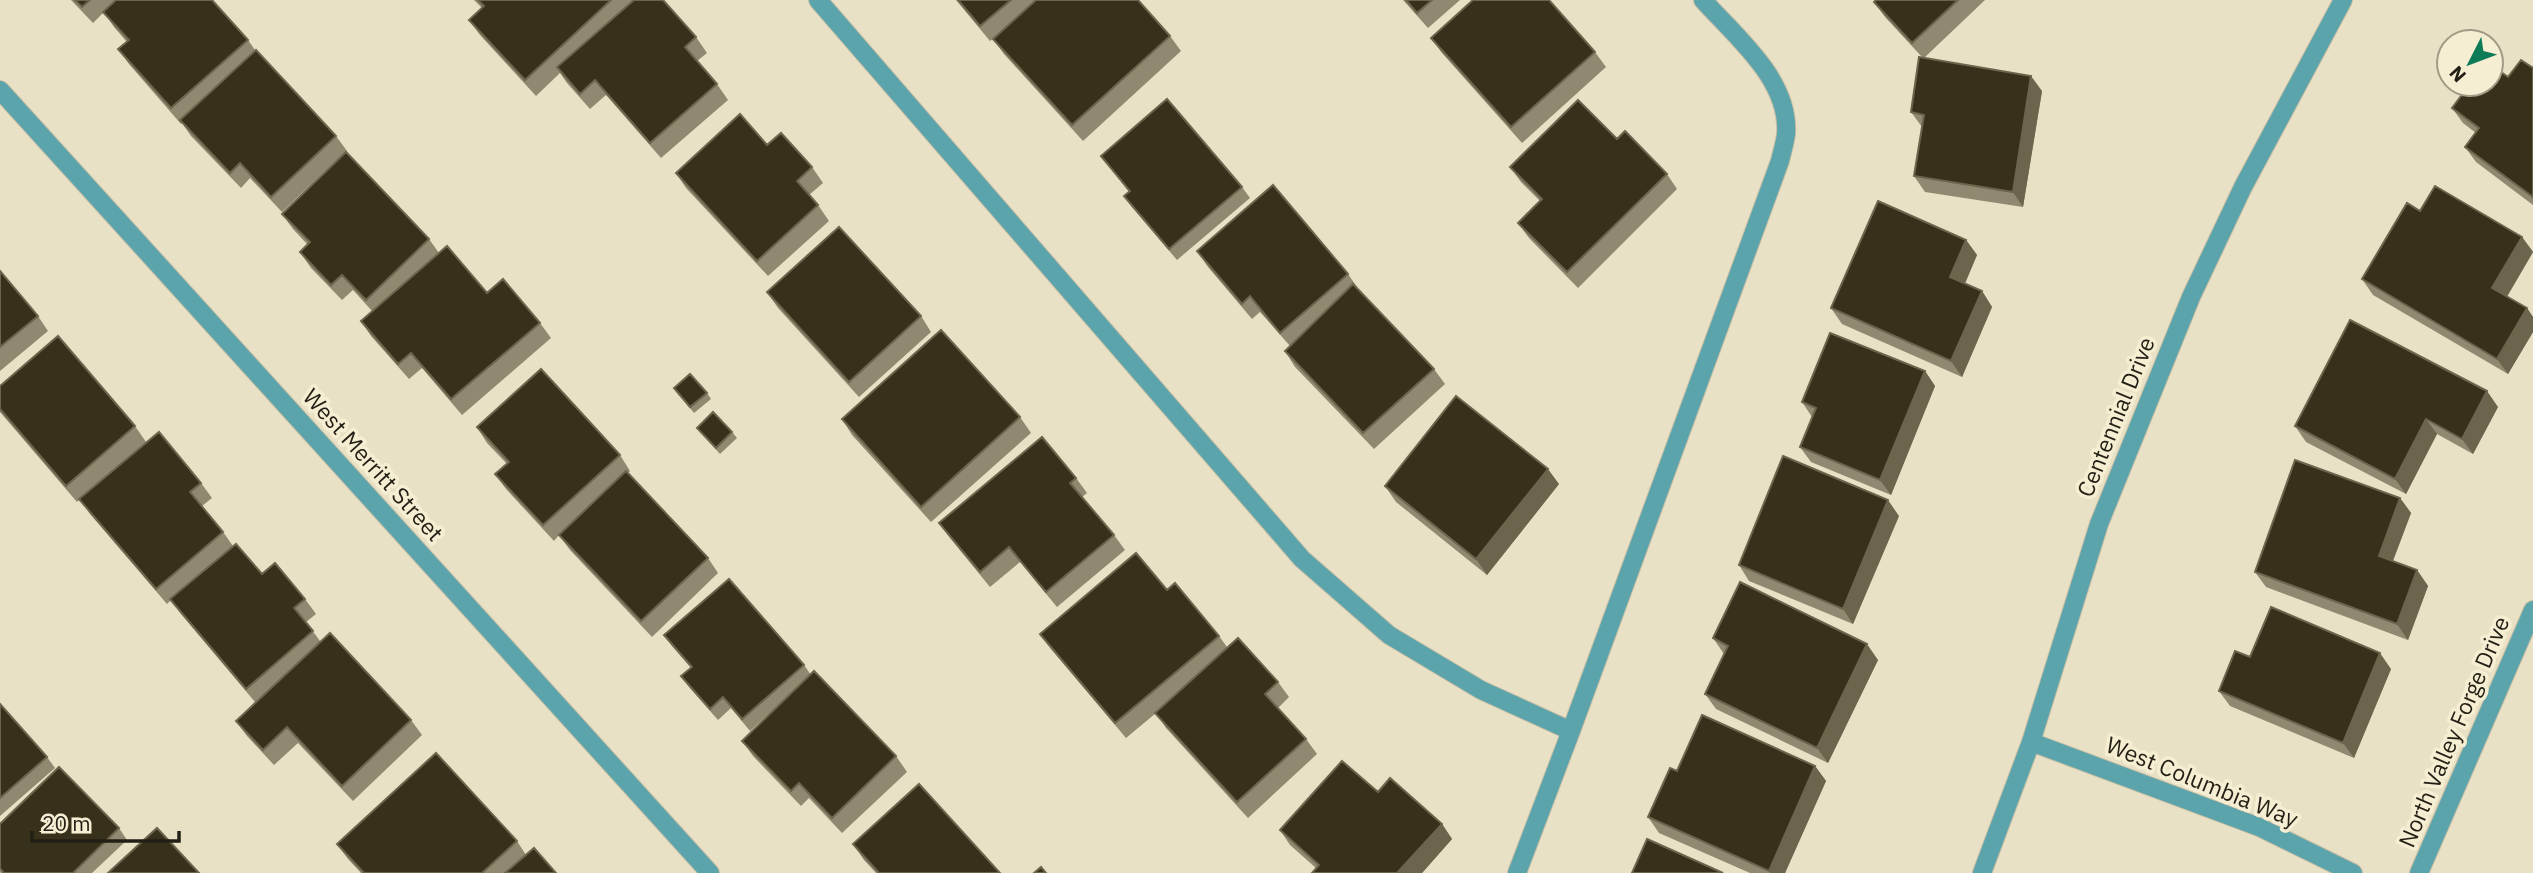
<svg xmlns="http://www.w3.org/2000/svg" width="2533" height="873" font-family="'IBM Plex Sans',sans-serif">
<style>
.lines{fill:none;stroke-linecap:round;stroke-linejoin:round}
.street-casing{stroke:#c5bea5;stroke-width:20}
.street{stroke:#5ca4ac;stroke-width:18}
.wall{fill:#908870}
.shaded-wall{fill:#6c654d}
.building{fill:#37301a;stroke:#6c654d;stroke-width:2}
.labels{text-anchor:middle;stroke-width:7;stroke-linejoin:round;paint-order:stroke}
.street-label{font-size:23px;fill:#221f15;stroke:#f6eed2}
</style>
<rect width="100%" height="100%" fill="#e9e1c5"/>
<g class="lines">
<g class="street-casing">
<path id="street" d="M818,0L1302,559L1389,635L1481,690L1571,731
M0,90L710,873
M2031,742L2259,827L2353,873
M1517,873L1571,731L1780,161C1782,152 1785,143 1786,134C1790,80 1736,37 1703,0
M1982,873L2031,742L2099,524L2191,297L2243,187L2343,0
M2419,873L2533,610"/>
</g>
<use href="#street" class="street"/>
</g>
<path class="wall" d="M71,0H212L248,40L255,50L336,136L347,151L346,152L429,239L439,253L487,293L540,323L551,338L462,415L422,368L409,379L371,336L361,321L372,311L353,290L342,300L311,268L300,252L308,245L293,229L282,214L343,154L282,212L250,178L241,188L191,136L182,123L181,124L129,64L118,49L127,42L114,27L104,12L93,23Z
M474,0H663L696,37L707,53L697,61L717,84L728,100L661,158L606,95L590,109L567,83L560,73L536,96L480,35L469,20L482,8Z
M956,0H1138L1170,36L1181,51L1083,141L1004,54L993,39L990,41Z
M1403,0H1460L1428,28Z
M1876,0H1985L1924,58L2042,91L2023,207L1925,192L1914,176L1922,127L1911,112L1922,57L1885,17L1874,2Z
M1431,38L1595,52L1606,67L1522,143L1442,53Z
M2533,68V205L2476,162L2465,147L2476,133L2463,123L2452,108L2508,77Z
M1617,139L1667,174L1677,189L1578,288L1529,238L1518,223L1540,201L1521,182L1510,167Z
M767,145L812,167L823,183L809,195L818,205L829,221L768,276L686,188L676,173Z
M1101,156L1242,187L1250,198L1177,260L1132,207L1124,196L1129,192Z
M2420,211L2522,237L2533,252L2507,297L2527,308L2533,317V332L2508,374L2373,295L2362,279Z
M1966,240L1977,255L1965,284L1982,291L1992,307L1962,377L1842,324L1831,308Z
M1197,251L1348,274L1359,290L1434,369L1445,384L1374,449L1295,367L1285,351L1290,346L1260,312L1252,319L1208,267Z
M0,271L38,316L48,331L0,371Z
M767,292L921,316L931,332L859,397L778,308Z
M1925,371L1935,386L1891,495L1811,462L1800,447L1812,417L1802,402Z
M0,386L135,426L146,442L89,491L201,483L212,498L202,506L223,532L233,546L262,574L305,599L316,614L306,622L320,641L411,720L422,735L353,801L298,743L274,765L247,736L236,721L255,702L181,614L171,600L167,604L90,514L80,499L77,502L0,412Z
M674,388L707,393L711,399L694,413Z
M2498,407L2473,454L2437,434L2406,494L2306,442L2295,426Z
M1020,417L1031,433L931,522L852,435L842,419Z
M477,427L620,455L630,471L628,473L708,558L718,573L652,637L570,550L559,535L554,541L506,489L495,474L507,464L487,443Z
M697,428L732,432L737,438L720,454Z
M1076,478L1087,493L1082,497L1114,535L1125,550L1057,607L1020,562L990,587L950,538L939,523Z
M1559,484L1487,575L1396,502L1385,486Z
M2400,498L2411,513L2393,561L2417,570L2428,586L2408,640L2266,587L2255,572Z
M1899,516L1853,624L1749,581L1739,565Z
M1167,590L1219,636L1227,647L1278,682L1289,697L1278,708L1306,739L1317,754L1248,818L1166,728L1156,713L1126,738L1051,649L1040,634Z
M664,635L804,665L811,675L896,756L907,772L842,833L809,798L801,806L753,756L742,741L783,701L750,731L731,708L718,720L689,687L681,676L691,668L672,646Z
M1713,638L1878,660L1828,763L1716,709L1705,694L1724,654Z
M2250,657L2391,669L2354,758L2230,706L2219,691Z
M0,704L47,757L55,768L0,816Z
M1815,766L1826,781L1785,873H1750L1659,833L1648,817L1677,771Z
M919,784L1000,873H876L864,860L853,844Z
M1378,792L1442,824L1452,839L1422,873H1312L1316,868L1290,845L1280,830Z
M0,824L119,828L127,840L92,873H1L0,872Z
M517,841L526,855L556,873H361L348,859L337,844Z"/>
<path class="shaded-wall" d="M2031,76L2042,91L2023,207L2013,192Z
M2522,237L2533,252L2503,303L2492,288Z
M1966,240L1977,255L1961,292L1950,277Z
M1982,291L1992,307L1962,377L1951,361Z
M2527,308L2533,317V332L2508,374L2497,359Z
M1925,371L1935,386L1891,495L1880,480Z
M2487,391L2498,407L2473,454L2462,439Z
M2426,419L2437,434L2406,494L2395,479Z
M1548,469L1559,484L1487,575L1476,559Z
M2400,498L2411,513L2389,571L2379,556Z
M1888,500L1899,516L1853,624L1843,609Z
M2417,570L2428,586L2408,640L2397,624Z
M1867,644L1878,660L1828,763L1817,748Z
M2380,653L2391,669L2354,758L2343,743Z
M1815,766L1826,781L1785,873H1770L1769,871Z
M1442,824L1452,839L1422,873H1397Z"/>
<path class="building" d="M75,0H90L82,7Z
M116,0H212L248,40L171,108L118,49L129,40L103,12Z
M478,0H611L525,80L469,20L484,6Z
M634,0H663L696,37L685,47L717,84L650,143L595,80L580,94L557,67Z
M958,0H1011L980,26Z
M1036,0H1138L1170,36L1072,125L993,39Z
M1406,0H1432L1417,13Z
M1473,0H1549L1595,52L1511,127L1431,38Z
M1876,0H1958L1912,43L1874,2Z
M256,50L336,136L271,197L240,163L230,173L180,120Z
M1919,57L2031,76L2013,192L1914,176L1924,115L1911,112Z
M2521,60L2533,68V197L2465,147L2479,128L2452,108L2470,84H2491V65L2508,77Z
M1167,99L1242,187L1169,249L1124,196L1130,191L1101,156Z
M1578,100L1617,139L1625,131L1667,174L1567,272L1518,223L1542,199L1510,167Z
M740,114L767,145L781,133L812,167L797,181L818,205L757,261L676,173Z
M346,152L429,239L366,300L342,275L331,285L300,252L310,242L282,214Z
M1273,185L1348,274L1280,333L1250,296L1242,304L1197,251Z
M2435,186L2522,237L2492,288L2527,308L2497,359L2362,279L2407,203L2420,211Z
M1878,201L1966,240L1950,277L1982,291L1951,361L1831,308Z
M839,227L921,316L849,382L767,292Z
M447,246L487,293L503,279L540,323L451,399L411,353L398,364L361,321Z
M0,271L38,316L0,347Z
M1353,284L1434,369L1363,433L1285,351Z
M2350,320L2487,391L2462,439L2426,419L2395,479L2295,426Z
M941,330L1020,417L921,507L842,419Z
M1830,333L1925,371L1880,480L1800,447L1816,408L1802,402Z
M58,336L135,426L66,486L0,409V386Z
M541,369L620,455L543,525L495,474L509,462L477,427Z
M690,374L707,393L690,407L674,388Z
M1456,396L1548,469L1476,559L1385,486Z
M713,412L732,432L716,448L697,428Z
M159,432L201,483L190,492L223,532L156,589L79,499Z
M1042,437L1076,478L1070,483L1114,535L1046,592L1009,547L980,572L939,523Z
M1783,456L1888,500L1843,609L1739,565Z
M2295,460L2400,498L2379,556L2417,570L2397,624L2255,572Z
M626,471L708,558L641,621L559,535Z
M236,544L262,574L275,563L305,599L294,608L313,631L246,689L170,599Z
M1136,553L1167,590L1175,583L1219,636L1115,723L1040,634Z
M729,579L804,665L742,719L723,697L710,709L681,676L692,667L664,635Z
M1740,582L1867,644L1817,748L1705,694L1728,646L1713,638Z
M2271,607L2380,653L2343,743L2219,691L2235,651L2250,657Z
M330,633L411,720L342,786L287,727L263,750L236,721Z
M1238,638L1278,682L1265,694L1306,739L1237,802L1155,713Z
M814,671L896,756L832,818L799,783L791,791L742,741Z
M0,704L47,757L0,798Z
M1702,715L1815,766L1769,871L1648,817L1670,768L1677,771Z
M436,753L517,841L482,873H364L337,844Z
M1342,761L1378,792L1390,778L1442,824L1397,873H1312L1319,865L1280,830Z
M59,767L119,828L73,873H4L0,868V824Z
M919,784L1000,873H879L853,844Z
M157,828L199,873H108Z
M1647,839L1723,873H1632Z
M534,848L556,873H505Z
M1041,867L1046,873H1034Z"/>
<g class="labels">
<g class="street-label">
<text transform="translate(2116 417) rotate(-68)" y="8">Centennial Drive</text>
<text transform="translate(373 465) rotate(48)" y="8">West Merritt Street</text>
<text transform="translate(2454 732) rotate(-67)" y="8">North Valley Forge Drive</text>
<text transform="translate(2202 782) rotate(22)" y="8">West Columbia Way</text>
</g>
</g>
<g transform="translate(2470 63) rotate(228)"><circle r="33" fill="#f6eed2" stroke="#a19b86" stroke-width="2"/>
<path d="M0-5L12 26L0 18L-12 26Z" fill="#0d7b56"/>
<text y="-10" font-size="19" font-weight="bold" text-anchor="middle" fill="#221f15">N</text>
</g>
<path d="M32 831v10h147v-10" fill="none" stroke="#221f15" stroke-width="3.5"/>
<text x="42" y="831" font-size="21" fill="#221f15" stroke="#f6eed2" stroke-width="5" paint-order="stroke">20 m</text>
</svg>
